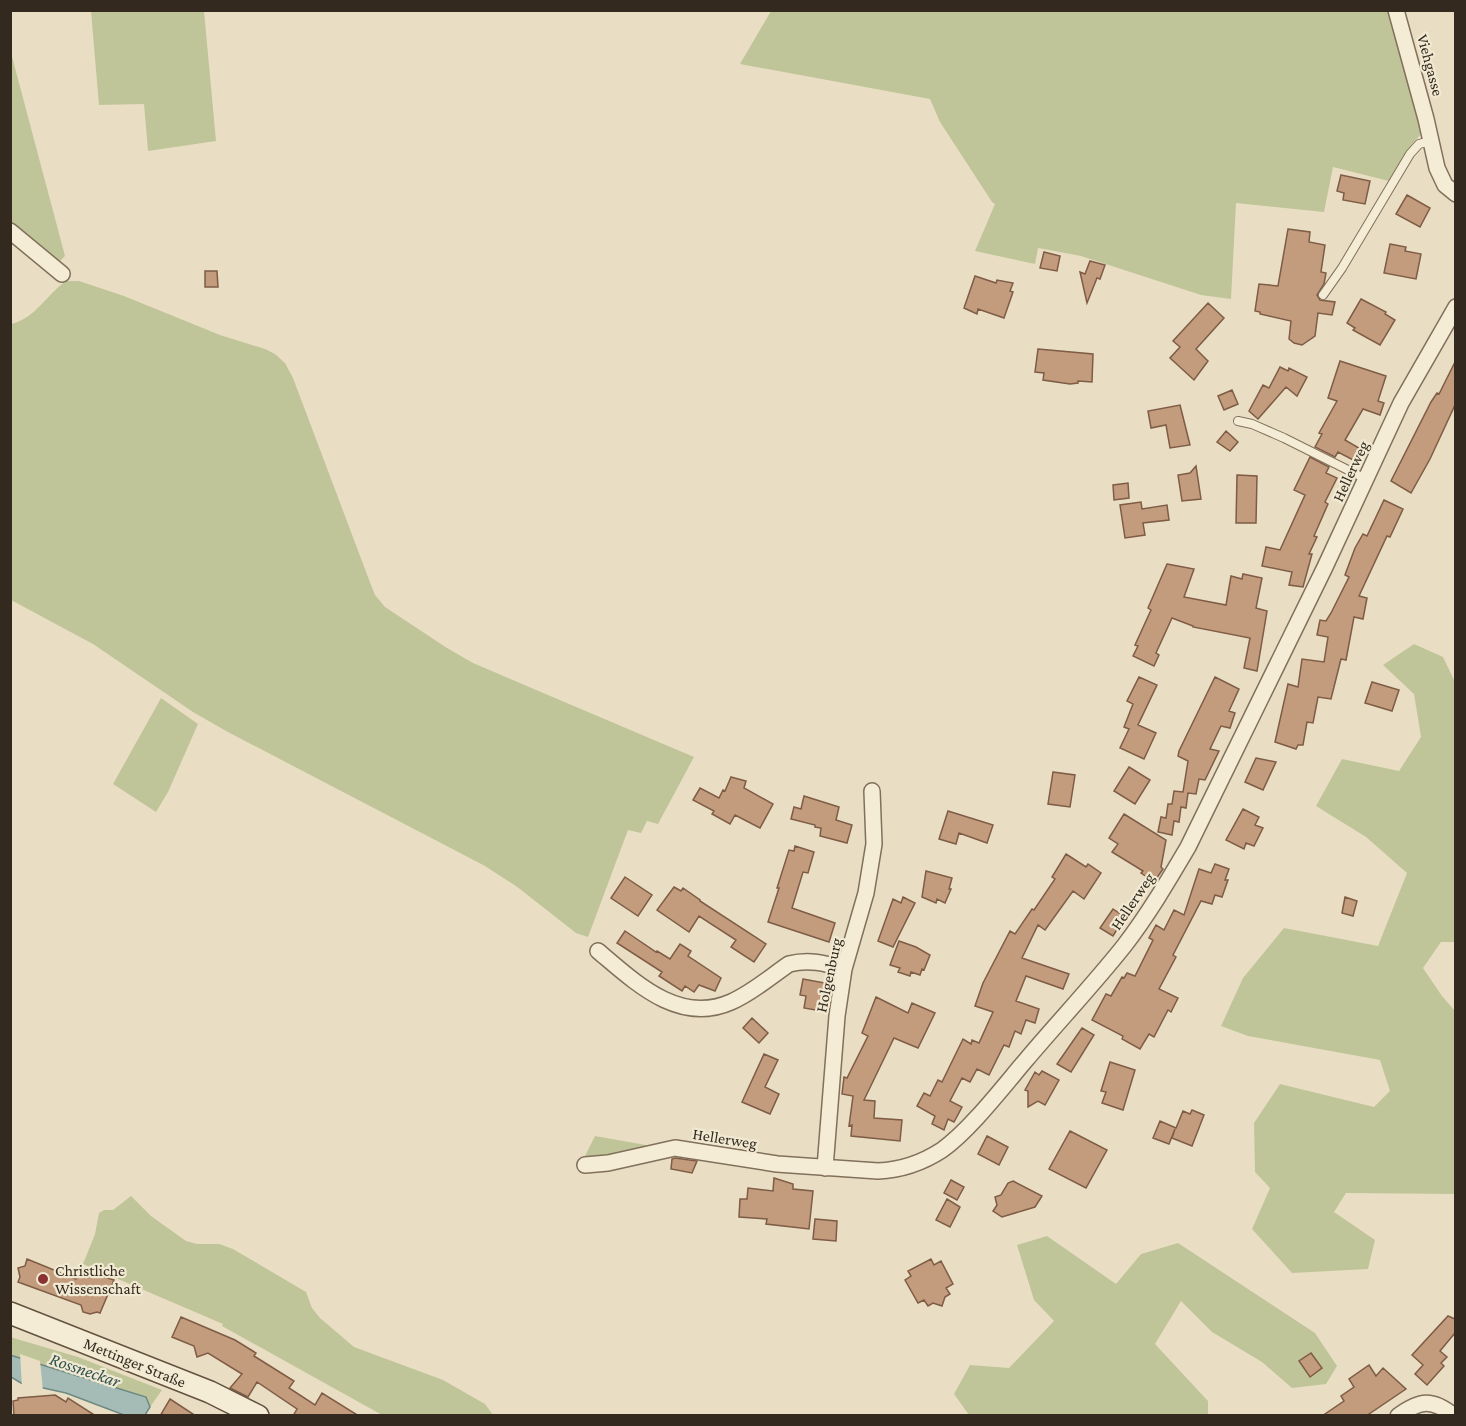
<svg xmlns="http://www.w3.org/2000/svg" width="1466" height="1426" font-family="'Crimson Pro',serif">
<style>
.green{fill:#c0c599}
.water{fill:#a5bcb6;stroke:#6d8983;stroke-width:1.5}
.pier{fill:#e9dec3}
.building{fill:#c39b7d;stroke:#7e5c45;stroke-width:1.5}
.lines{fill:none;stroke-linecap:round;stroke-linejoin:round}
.service-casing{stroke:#81705c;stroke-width:10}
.minor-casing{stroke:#81705c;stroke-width:18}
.secondary-casing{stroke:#63523f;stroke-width:24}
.service{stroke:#f5ecd6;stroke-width:8}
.minor{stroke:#f5ecd6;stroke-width:15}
.secondary{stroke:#f5ecd6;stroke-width:21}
.poi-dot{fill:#8a3333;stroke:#f1e9d2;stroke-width:2}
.labels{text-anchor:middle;stroke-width:4.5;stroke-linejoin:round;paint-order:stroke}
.street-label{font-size:16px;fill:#33291e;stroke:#f1e9d2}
.poi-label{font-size:16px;fill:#33291e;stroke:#f1e9d2;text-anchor:start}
.water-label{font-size:18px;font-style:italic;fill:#2f514f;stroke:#f1e9d2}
</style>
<rect width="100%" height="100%" fill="#e9dec3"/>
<path class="green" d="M91,11H204L216,141L148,151L144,104L99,105Z
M771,11H1391L1422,133L1412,144L1389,181L1333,167L1324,212L1236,203L1231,299L1201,295L1081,256L1038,248L1035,264L975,251L995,204L992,202L940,122L930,99L740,64Z
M10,49L65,256L59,262L11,222Z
M66,281H79L124,296L220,335L265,349L275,354L285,363L293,378L371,585L375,595L385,607L447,648L473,663L694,757L658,824L647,821L641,833L628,830L588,937L576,933L516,886L485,866L226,731L193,712L93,644L11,600V324C36,318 46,295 66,281Z
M1414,644L1443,657L1455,682V942H1441L1423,968L1442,996L1455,1011V1194L1346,1193L1334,1212L1375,1240L1368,1269L1292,1273L1252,1229L1270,1188L1255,1172L1254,1123L1280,1084L1374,1107L1390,1091L1380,1060L1248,1036L1221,1026L1243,978L1284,928L1378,946L1407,873L1366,837L1316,806L1342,759L1399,771L1421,737L1414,694L1383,665Z
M161,698L198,724L168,792L156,812L113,784Z
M595,1136L646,1145L647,1150L583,1160Z
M131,1196L151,1216L186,1241L197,1244H219L233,1249L306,1292L312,1308L320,1318L354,1347L443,1380L485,1404L493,1415H382L222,1326L223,1324L83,1264L95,1234L99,1213L104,1210H113Z
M1047,1236L1116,1284L1141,1254L1178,1243L1315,1333L1337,1366L1326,1384L1292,1388L1262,1362L1212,1332L1181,1301L1155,1344L1208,1401V1415H969L954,1394L970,1365L1009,1368L1054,1321L1034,1300L1017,1245Z
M10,1337L78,1357L162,1390L150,1407L146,1397L11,1355Z"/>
<path class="water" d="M10,1355L146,1397L150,1407L145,1415H124L66,1393L21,1383L11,1377Z"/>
<path class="pier" d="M20,1354L40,1361L43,1391L22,1386Z"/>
<path class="building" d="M1341,175L1370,181L1365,204L1343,200L1344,193L1337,191Z
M1407,195L1430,208L1420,227L1396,214Z
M1288,229L1310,232L1309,242L1325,245L1321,272L1326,273L1324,284L1317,295L1320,300L1335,302L1332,315L1318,313L1315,336L1302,345L1294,343L1289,339L1291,321L1260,314V312L1255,311L1259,284L1278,286Z
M1390,244L1406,247L1405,251L1421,254L1416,279L1384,273Z
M1044,252L1060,256L1057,271L1040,268Z
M1090,261L1105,265L1100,279L1097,278L1087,303L1080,272L1085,274Z
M205,271H217L218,287H205Z
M975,276L996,283L997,280L1013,283L1010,291L1013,292L1004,318L978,309L977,314L964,308Z
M1361,299L1386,312L1385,314L1395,320L1380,345L1353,330L1355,328L1347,323Z
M1208,303L1224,318L1196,349L1208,361L1194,380L1170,358L1180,347L1173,341Z
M1038,349L1093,354L1092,382L1078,381V383L1070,384L1043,380L1044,373L1035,372Z
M1340,361L1386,376L1378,401L1384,403L1380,415L1363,409L1345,440L1364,451L1357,462L1338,452L1335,457L1315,447L1322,434L1319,433L1337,401L1328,398Z
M1455,362V405L1430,459L1411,493L1391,481L1431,402L1437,393L1439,394Z
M1280,367L1288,371L1289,368L1307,377L1297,396L1286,387L1258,419L1249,411L1263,385L1269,388Z
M1232,390L1238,404L1224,410L1218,396Z
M1180,405L1190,445L1170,448L1166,425L1151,428L1148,411Z
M1226,431L1238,442L1230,451L1217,442Z
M1310,457L1329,467L1326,473L1337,478L1325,502L1328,504L1314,536L1317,537L1309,554H1312L1303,587L1289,585L1292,572L1262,566L1266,547L1280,550L1305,495L1294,490Z
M1196,466L1201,499L1182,501L1178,475L1190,473Z
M1237,475L1257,476L1256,523H1236Z
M1128,483L1129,498L1114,500L1113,485Z
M1384,500L1403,509L1390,537L1387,536L1359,596L1367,598L1363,619L1354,617L1346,660L1341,659L1331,699L1318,697L1313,723L1307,722L1303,745H1298L1296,749L1275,742L1288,684L1298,687L1302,659L1324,662L1328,637L1317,635L1320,620L1326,621L1331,613L1349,577L1345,575L1355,548L1363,534L1367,536Z
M1141,502L1142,509L1167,505L1169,520L1143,523L1145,535L1125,538L1120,505Z
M1167,564L1194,569L1184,597L1226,605L1231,576L1242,579L1243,574L1262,578L1256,608L1267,611L1257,671L1244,668L1250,638L1193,627V626L1172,618L1156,653L1159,655L1154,666L1133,656L1138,646L1135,645L1151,610L1148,608Z
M1139,677L1157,685L1138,725L1156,733L1144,759L1120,748L1129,729L1124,727L1133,704L1127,701Z
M1215,677L1239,689L1229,711L1235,713L1230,728L1221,726L1210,749L1219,751L1205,780L1199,779L1196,794L1188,793L1186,808L1181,807L1179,822L1174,821L1172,835L1158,832L1161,817L1166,818L1168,804H1172L1174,791L1183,792L1188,761L1178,756L1179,751Z
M1372,682L1399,690L1392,711L1365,703Z
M1256,758L1276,762L1263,790L1245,782Z
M1129,767L1150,780L1135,804L1114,791Z
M1053,772L1075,775L1070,807L1048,804Z
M731,777L746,781L744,788L773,804L760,828L735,815L730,824L712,814L714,811L693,800L700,788L719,798L723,790L725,791Z
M804,796L839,807L836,820L852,825L847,843L820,836L821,828L815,827V825L791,819L794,807L801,809Z
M1243,809L1259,817L1255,825L1263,828L1254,846L1246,843L1244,849L1226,840Z
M948,811L993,825L987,843L959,833L956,844L939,839Z
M1124,814L1166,840L1161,867L1163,869L1154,882L1141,873L1143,871L1112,852L1118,844L1109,838Z
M795,846L814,852L808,873L803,872L792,908L835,923L829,942L768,922L779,888H777L789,850L794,851Z
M1066,854L1086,867L1088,864L1101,873L1084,899L1073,891L1045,930L1038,925L1022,958L1069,974L1063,989L1026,976L1016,1001L1039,1009L1035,1023L1026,1020L1021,1034L1015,1031L1009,1047L1004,1045L989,1075L977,1069L970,1082L962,1078L950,1101L962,1107L954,1122L948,1119L944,1130L932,1124L935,1116L917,1106L924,1093L930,1096L938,1080L942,1082L963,1039L971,1044L972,1040L979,1043L993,1012L975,1006L983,983L1010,931L1015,934L1032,909L1034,910L1055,879L1052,877Z
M1215,864L1229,869L1225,880H1228L1222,897L1215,895L1212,904L1201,901L1173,955L1176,957L1159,989L1178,998L1171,1012L1168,1010L1154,1037L1149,1034L1140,1049L1122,1039L1123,1036L1092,1020L1106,994L1111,996L1122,977L1124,978L1127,973L1135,976L1153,940L1149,938L1156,925L1164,930L1174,910L1184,915L1199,869L1211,873Z
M926,871L952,878L949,889H951L945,903L937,899L936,903L922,897Z
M625,877L652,895L638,916L611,898Z
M674,887L681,891L683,888L700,900V901L766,944L754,962L731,947L736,940L699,916L689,932L657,910Z
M903,897L915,903L893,947L878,941L893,899L901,903Z
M1345,897L1357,901L1353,916L1342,913Z
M1113,909L1125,917L1113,936L1100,928Z
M625,931L656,952L657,951L670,959L680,944L691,951L688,956L721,978L715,991L699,985L694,992L685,986L682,991L659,976L662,972L617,943Z
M899,941L916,947L930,955L924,970L922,969L920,975L911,972L910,976L898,972L900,968L890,965Z
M803,979L825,983L821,1011L804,1008L806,996L800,995Z
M876,997L908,1013L912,1003L935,1013L918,1048L894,1038L864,1100L875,1101L874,1118L902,1120L900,1141L851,1136L852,1125L849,1126L853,1096L842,1094L844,1077L847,1078L868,1036L862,1033Z
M752,1018L768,1033L759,1043L743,1028Z
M1082,1028L1094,1035L1071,1072L1057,1064Z
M764,1054L778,1060L765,1087L779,1094L770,1114L742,1102Z
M1110,1062L1135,1070L1123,1110L1102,1103L1106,1092L1101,1091Z
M1042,1071L1059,1080L1045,1105L1038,1101L1028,1107V1091L1025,1090L1035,1072L1039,1075Z
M1192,1110L1204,1115L1192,1146L1172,1138L1175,1129L1169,1144L1153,1138L1160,1121L1176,1128L1183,1111L1190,1114Z
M1070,1131L1107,1150L1086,1188L1049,1169Z
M987,1136L1008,1147L999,1165L978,1154Z
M675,1158L697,1161L692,1173L671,1169L672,1159Z
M774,1178L793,1184V1189L813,1191L809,1229L766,1224L767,1219L739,1217L740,1199H747L748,1188L773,1191Z
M951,1180L964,1187L957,1200L944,1193Z
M1013,1181L1042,1196L1035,1207L1002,1217L993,1211L997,1205L995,1197L1001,1195L1008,1183Z
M947,1199L960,1207L950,1227L936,1220Z
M815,1219L837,1221L836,1241L813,1239Z
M27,1259L76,1279L80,1269L114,1280L100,1313L97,1312L90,1314L83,1312L81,1305L18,1282L20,1277L18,1268L25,1266Z
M931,1259L934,1265L941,1261L953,1284L946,1288L950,1294L945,1297L942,1306L933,1303L928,1306L924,1300L918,1303L905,1280L911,1276L908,1271Z
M1448,1316L1455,1319V1333L1440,1351L1447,1357L1441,1363L1444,1366L1427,1385L1415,1374L1423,1365L1412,1355Z
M181,1317L235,1340L256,1353L254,1356L294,1381L289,1388L315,1405L322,1393L359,1416H293L297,1409L257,1382L248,1397L230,1388L242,1374L208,1353L197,1357L194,1346L172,1337Z
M1311,1353L1322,1368L1310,1377L1299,1361Z
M1369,1365L1376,1376L1383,1368L1406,1389L1366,1416H1322L1344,1401L1341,1396L1354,1387L1349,1379Z
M55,1395L66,1402L68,1398L96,1416H14L13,1401L18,1400V1398Z
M170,1399L196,1416H160Z"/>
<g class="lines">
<g class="service-casing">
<path id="service" d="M1323,295L1342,268L1410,154L1419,144L1431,141
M1238,421L1252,424L1284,438L1366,479"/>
</g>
<g class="minor-casing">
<path id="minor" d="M1396,10L1426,119L1437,168L1445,185L1456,194
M10,231L62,274
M598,951C636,983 679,1025 731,1002C752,993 770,977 789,964C809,959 825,963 844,969
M585,1165L608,1163L675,1148L777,1164L878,1171C902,1170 922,1163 942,1150C970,1130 1003,1087 1026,1060C1058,1022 1093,985 1124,946C1148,915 1168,881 1188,847L1325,567L1401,403L1456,307
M825,1168L837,1016L844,969L866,893L874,844L872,791
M1398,1416C1420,1400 1432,1398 1454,1416"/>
</g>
<g class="secondary-casing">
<path id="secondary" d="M10,1313L210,1392L258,1416"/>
</g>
<use href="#service" class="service"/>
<use href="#minor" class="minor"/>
<use href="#secondary" class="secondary"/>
</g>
<circle class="poi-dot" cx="43" cy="1279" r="6"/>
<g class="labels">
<g class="street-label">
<text transform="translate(1431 65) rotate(75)" y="6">Viehgasse</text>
<text transform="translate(1350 471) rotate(-65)" y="6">Hellerweg</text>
<text transform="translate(1132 901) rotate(-56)" y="6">Hellerweg</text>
<text transform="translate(828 975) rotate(-78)" y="6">Holgenburg</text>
<text transform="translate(725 1138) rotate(9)" y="6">Hellerweg</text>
<text transform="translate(135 1362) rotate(22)" y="6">Mettinger Straße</text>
</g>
<g class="poi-label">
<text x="55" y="1276">Christliche<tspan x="55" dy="18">Wissenschaft</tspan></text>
</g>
<g class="water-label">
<text transform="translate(85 1370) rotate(19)" y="6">Rossneckar</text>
</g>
</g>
<rect width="1466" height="1426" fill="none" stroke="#33291e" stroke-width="24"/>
</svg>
